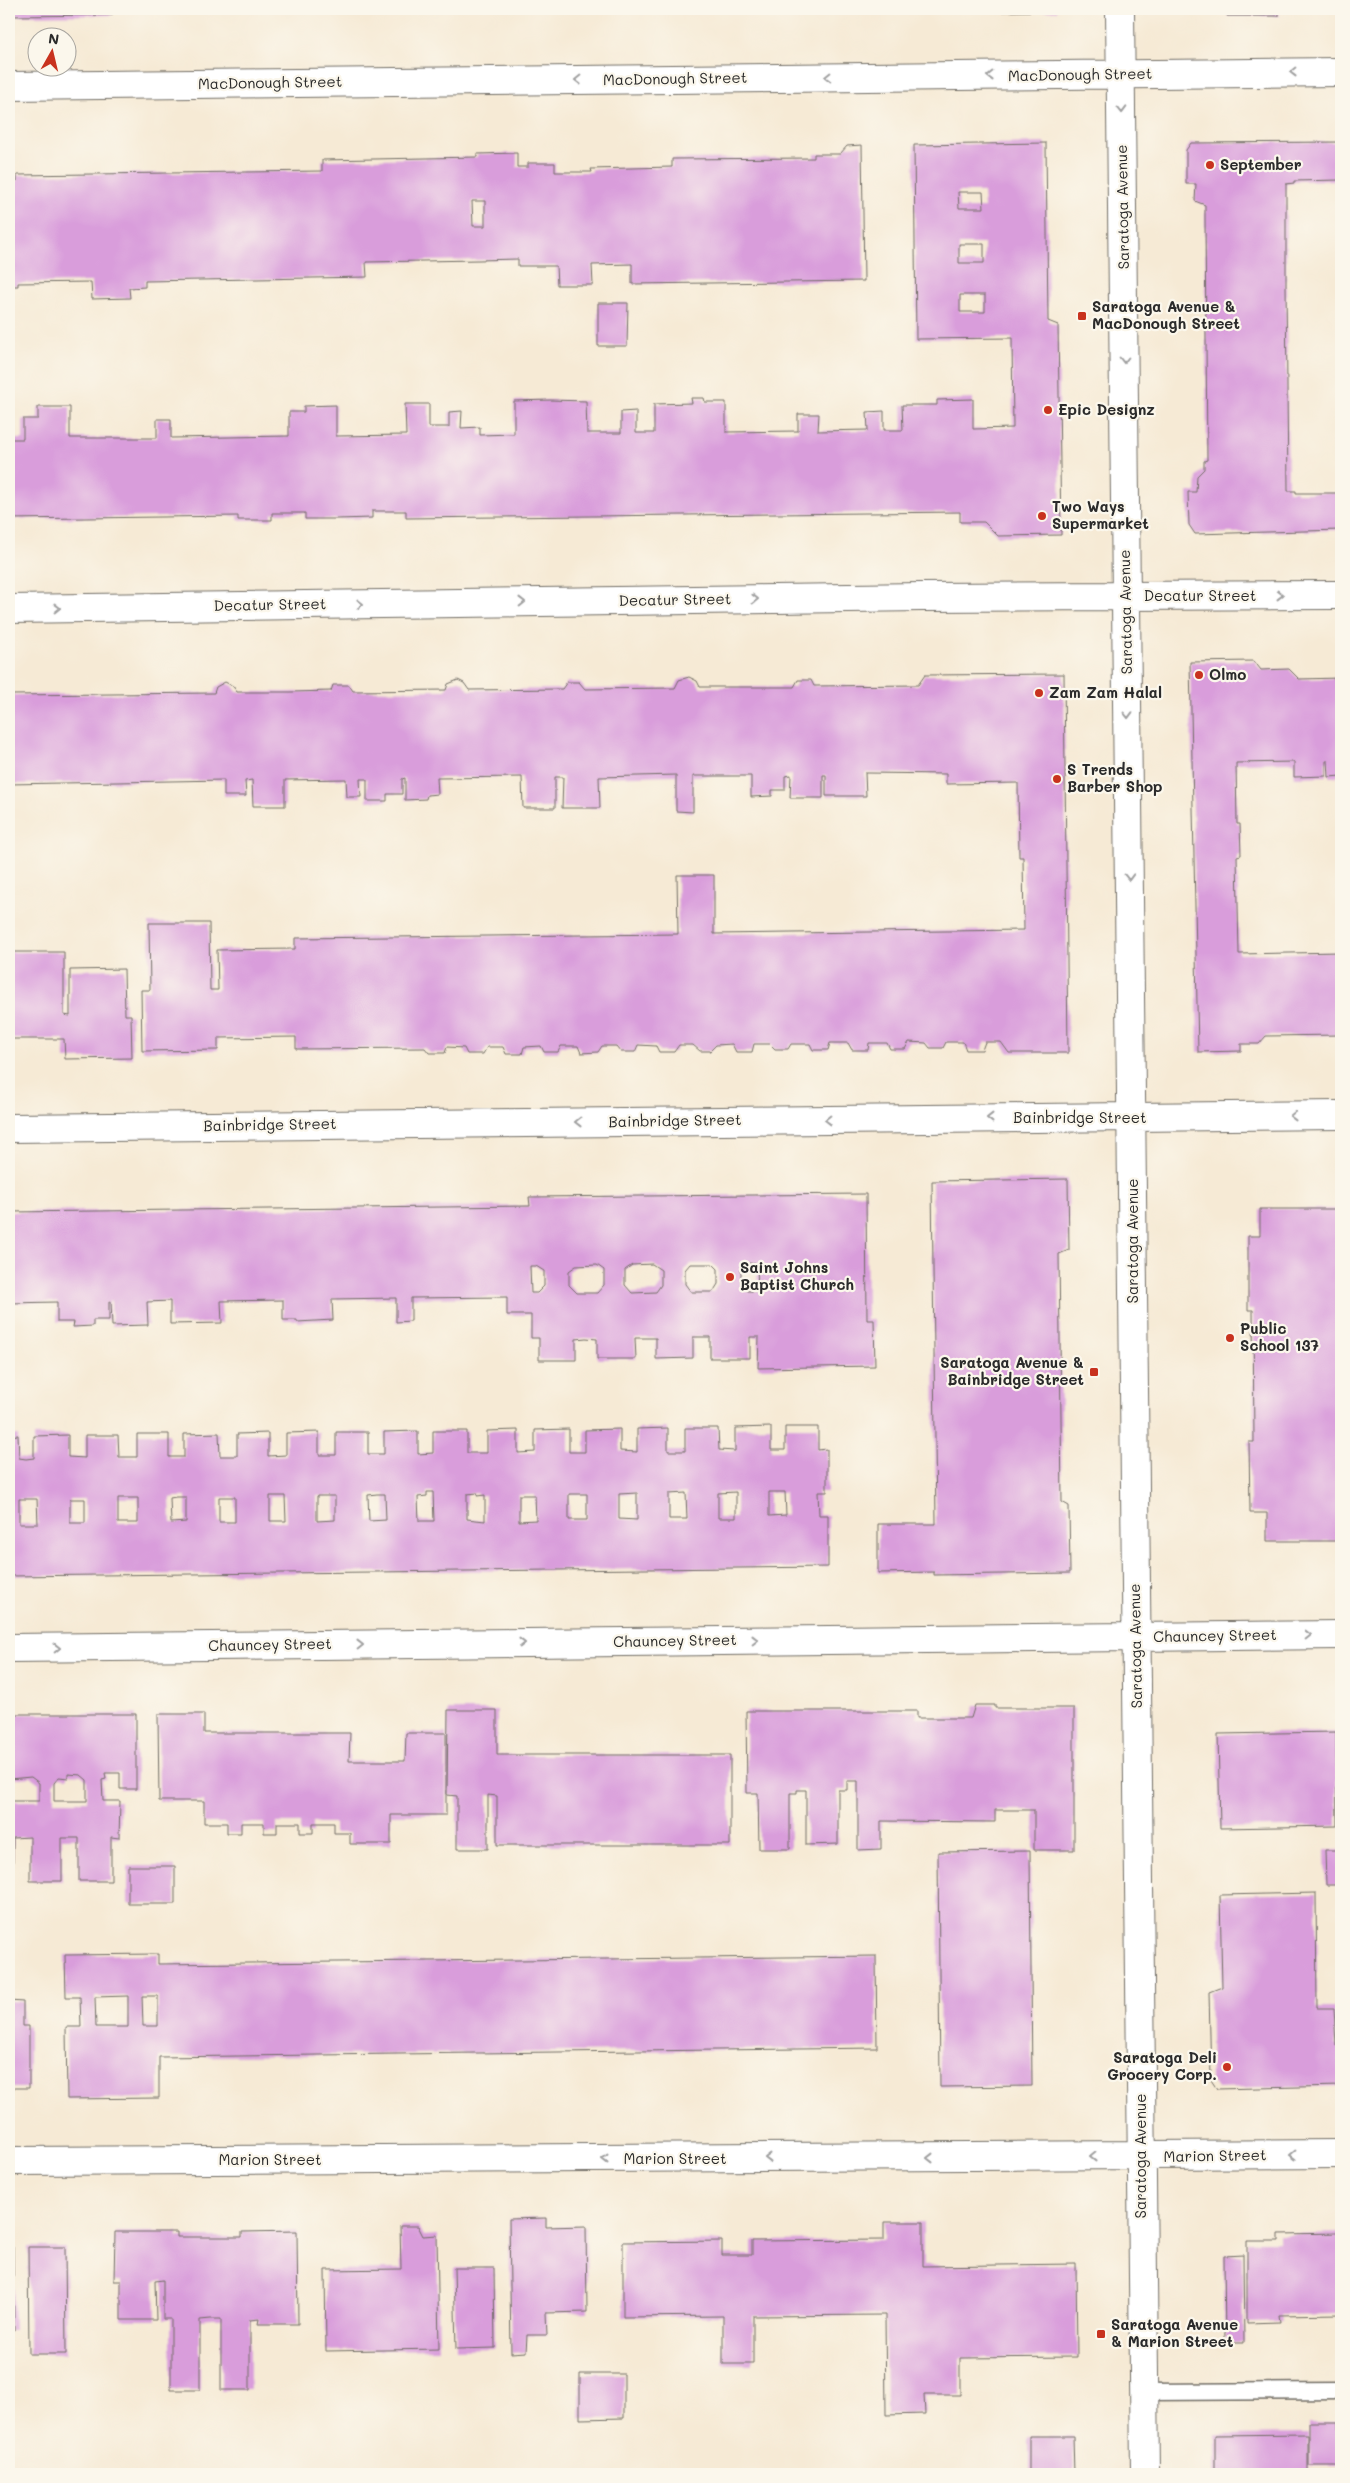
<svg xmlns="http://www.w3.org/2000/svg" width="1350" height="2483" font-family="Mali,sans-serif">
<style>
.building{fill:#d99ddb;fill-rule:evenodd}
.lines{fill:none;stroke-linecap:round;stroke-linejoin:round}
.service-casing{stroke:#726e66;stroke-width:19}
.minor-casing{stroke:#726e66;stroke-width:30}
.service{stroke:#fff;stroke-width:16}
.minor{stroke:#fff;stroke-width:28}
.oneway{stroke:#a0a0a0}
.poi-dot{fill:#c8321e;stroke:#fbf7ec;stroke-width:2}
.labels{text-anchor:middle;stroke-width:4.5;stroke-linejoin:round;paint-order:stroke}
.street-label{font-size:15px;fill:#2b2b2b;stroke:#fbf7ec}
.poi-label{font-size:15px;font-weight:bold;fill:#2b2b2b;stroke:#fbf7ec;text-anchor:start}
</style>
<rect width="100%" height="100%" fill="#fbf7ec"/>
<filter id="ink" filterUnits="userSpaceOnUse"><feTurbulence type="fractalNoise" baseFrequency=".02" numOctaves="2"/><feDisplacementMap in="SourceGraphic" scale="10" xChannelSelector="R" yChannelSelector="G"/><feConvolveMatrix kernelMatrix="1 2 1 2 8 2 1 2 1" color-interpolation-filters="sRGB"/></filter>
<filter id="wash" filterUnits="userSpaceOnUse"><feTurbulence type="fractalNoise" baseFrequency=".0096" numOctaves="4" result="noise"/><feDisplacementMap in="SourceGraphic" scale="20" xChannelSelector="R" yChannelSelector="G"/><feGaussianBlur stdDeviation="1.12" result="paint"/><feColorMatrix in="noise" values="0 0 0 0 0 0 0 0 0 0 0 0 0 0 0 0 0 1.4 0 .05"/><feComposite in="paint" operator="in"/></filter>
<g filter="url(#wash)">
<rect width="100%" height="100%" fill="#f6ead5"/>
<g id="blocks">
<path class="building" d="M9,9H112V15L9,16Z
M986,9H1057V11L986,12Z
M1227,9H1341V11L1279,12V16H1227Z
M1340,142V180L1294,181V183L1286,184V285L1288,491H1296V493H1341V530L1195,534L1189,525L1188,492H1196L1197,476L1204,469V461L1207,460L1205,218V205L1195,201L1196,184H1186V150L1191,143Z
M1046,143L1048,321L1058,325L1061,535L998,536L984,522H960V512L406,518V511H372V518L337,519H305V513H272V520H238V516L9,519V439H23V419H38V407H70V438H157V419H171V438L289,436V412H304V406L336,405V436L406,435L405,404H429V427H449V412L462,411L461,428L480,427V435L514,434V401L550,400L586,401L587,433H621V412L636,411V433H654V404L692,403L691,398H704L705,402H726V432L798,431V414H819L818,431L868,430L867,412L884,411V430H903L902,405H937V400L973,399V429L1013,428L1012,338L916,339L914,145ZM958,192H983L984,208H959ZM959,244H984V263H959ZM960,295H985V312H960Z
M862,145L864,281L632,284V264L592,265L593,285H557L556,266H518V259L479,260L366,262L367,277L145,281V287L129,288L130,298L92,299L91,282L18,283V286H9V181H17V175L322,171V160L477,157V154L517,153V167H528V163H555V172H592L591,169L672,167V159L814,158V154H840L847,146ZM472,201H485V226H473Z
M598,303H628L627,346H598Z
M1254,661L1261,670L1289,669L1299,679L1341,678V776L1329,777L1328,761H1326V776L1294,777V762L1236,763L1237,824H1240L1241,855L1237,856L1239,954L1341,952V1035L1266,1036L1259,1044H1241V1051L1198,1052L1190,662Z
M1064,674L1068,1053H1009L1001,1042H985L982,1050H966L963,1042H946L943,1048H930L926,1043L909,1042L905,1049H890L887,1043H869L868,1050H852L848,1043H830L828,1050H813L810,1044H791L788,1049H775L770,1044H754L752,1052H736L732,1044L716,1045L710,1051H700L693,1045H679L674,1052H659L656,1046L638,1045L635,1052H621L616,1046H602L598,1052L581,1053L578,1046H561L558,1052H544L541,1046L524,1047L522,1054H506L503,1047H487L483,1054H467L464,1048L447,1047L445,1053H429L425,1048L296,1049V1037L218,1038V1050L142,1051L141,990H150L149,923H209L210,990H218L217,950L295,949V938L678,934L677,875H714V934L1024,930L1023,857H1019L1018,783L946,784V774L868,773H865L866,796H826V775H823V798H790L791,775L785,776V790H772V796L751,797V776H693V812L676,811V775L599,777L600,808H562L563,777H555V808H523L522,777L437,778L438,794L427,795L426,799L405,800V778L402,779V794H387V801H367V779H360L361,797H347L346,779L285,780V806H253L252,780L245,781L246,796H224V780L9,784V695L214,693L216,687L225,682L233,686L237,692H291L331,691L333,685H349L353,691L446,690L448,684L458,680L464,683L469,690L562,689L567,682H579L585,689L675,688L679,680L689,677L697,681L700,687H794L798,680H811L814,686L918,685L925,675Z
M9,952H64V1015L70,1016V970L124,969L125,1015H131L132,1058L65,1059L64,1039H9Z
M1068,1179L1069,1250L1059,1254L1062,1502L1069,1506L1070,1573L934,1575V1572L878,1573V1524H936L932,1181Z
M866,1194L867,1320H874L875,1366L758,1368L759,1337H750V1358H710V1337H693V1358L656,1359V1338H635L636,1359H597V1339L586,1338L576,1339V1360H539V1338H531V1315H507V1297L411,1298V1321L396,1322V1298L332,1299L333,1320L297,1322V1320H283V1300L221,1301L222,1323L170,1324V1301L147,1302L148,1325L112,1326L111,1301L109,1302V1320H93V1326L73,1327L74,1322H57V1302L9,1303V1212L530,1206L529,1197ZM747,1263L757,1264L758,1291H747L741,1284V1269ZM652,1264L661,1270V1285L656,1292L632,1293L625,1285V1270L632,1265ZM690,1264H713L718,1269V1284L713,1292H691L685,1284V1270ZM597,1265L604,1270V1285L597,1293H577L569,1285V1271L576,1266ZM530,1266H536L544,1271V1286L537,1293H531Z
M1260,1209H1341V1541H1267V1513H1250L1249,1442H1254L1253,1310H1248V1236H1260Z
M771,1427V1450H785V1427H818V1450L827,1449V1492H818L819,1515H828V1567L9,1576V1436L18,1435L19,1458L26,1459L34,1458V1436L68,1435V1457L85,1458V1435H118L119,1457H137V1434H169V1457H184V1434L219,1433L220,1456H237V1434L268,1433V1456L286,1455V1433L319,1432V1455H336V1432H368V1454H384V1432L418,1431V1454L433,1453V1431H467V1453H487V1431L518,1430V1453L535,1452V1430L569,1429V1452H585V1430L620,1429V1451L637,1452V1429L668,1428V1451H685V1428H718L719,1450L735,1451V1428ZM427,1492H433L434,1521H419L418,1497L427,1496ZM736,1492V1518H718V1493ZM769,1492H785L786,1515L769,1516ZM478,1493L477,1496L485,1495V1521L467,1519V1494ZM637,1493V1520L619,1519V1494ZM686,1493L687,1519H669V1494ZM377,1494H385L386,1520L369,1521L368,1495ZM569,1494H587V1520H569ZM519,1495H535L536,1520L519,1521ZM270,1496H285L286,1521H270ZM317,1496H335V1520L317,1521ZM176,1497H186V1522L171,1523L170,1498ZM219,1497H235V1522H219ZM118,1498H138V1523H118ZM19,1499H37L38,1524H19ZM70,1499H85V1523H70Z
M975,1705H995V1708H1074V1850H1034V1810H995V1822L881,1821V1849L858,1850V1781H847V1790H838V1844L806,1845V1790H797V1793H790V1849H759L758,1793H747L746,1711H917V1718H971Z
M448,1710H497V1755H730V1845H497V1796L488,1795V1849H457V1796L447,1795Z
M9,1714H136V1789H120V1773H105L106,1779L102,1780L103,1801H120L119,1838L111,1837V1881H79V1838H62V1881H30V1837L13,1838V1881H9V1801H39V1783L31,1777L9,1779ZM68,1774L81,1775L87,1780V1801H54V1783L59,1777L68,1778Z
M158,1714H204V1733H350L349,1761H405L406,1733H446V1815H391V1844H350V1833H334V1823H313V1833H300V1823H277V1833H264V1823H241V1833H227V1823H204V1801H159Z
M1336,1732L1337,1826L1220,1828L1218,1734Z
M1325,1850H1341V1885H1326Z
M1030,1851L1032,2086L940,2087L938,1852Z
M128,1866H175V1904H128Z
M1316,1893L1317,2008H1334L1336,2045H1341V2086L1217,2089L1211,2080L1209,1992L1222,1987L1220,1895Z
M158,1954V1964L876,1956L877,2048L159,2057V2098L67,2099L66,2027H81L80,1997H66L65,1955ZM128,1996V2027H96L95,1997ZM142,1996H158V2026H143Z
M9,2001L23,2002V2026H29V2088H9Z
M546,2218V2227L586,2226L587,2312L546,2313L547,2335H527L526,2352L511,2353L509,2219Z
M884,2222H923V2266L1076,2264L1077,2357L960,2358V2395H924L925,2414L886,2415L885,2315L753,2316V2364H723V2316L623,2317V2242L722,2241V2255H752V2241L884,2240Z
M400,2226H418L423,2236L437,2235L439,2349L326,2351L325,2270L401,2269Z
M297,2231L298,2324H258L259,2319L250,2320V2390H221V2319H211L200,2320V2390H171V2319H163V2280L155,2281L156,2320H121V2281H114L115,2232H177V2237H242V2232Z
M1341,2233V2314L1279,2315L1280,2322L1247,2323V2241H1279V2234Z
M9,2247H13L14,2330H9Z
M28,2247H65L66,2354H29Z
M1243,2255L1244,2343H1225L1224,2256Z
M454,2268H494L495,2348L456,2349Z
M580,2374H624V2418L580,2419Z
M1309,2422H1339L1340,2466H1309Z
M1308,2434V2474H1215V2435Z
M1029,2436H1073L1074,2474H1029Z"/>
</g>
</g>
<g filter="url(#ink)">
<use href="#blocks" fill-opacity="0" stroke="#726e66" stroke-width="1"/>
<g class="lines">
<g class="service-casing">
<path id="service" d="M1144,2392L1341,2391"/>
</g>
<g class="minor-casing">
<path id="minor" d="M1120,9L1145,2474
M9,86L1341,72
M9,609L922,597L1341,595
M9,1128L1341,1115
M9,1648L1341,1635
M9,2161L1341,2154"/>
</g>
<use href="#service" class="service"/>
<use href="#minor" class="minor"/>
</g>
<defs><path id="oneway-chevron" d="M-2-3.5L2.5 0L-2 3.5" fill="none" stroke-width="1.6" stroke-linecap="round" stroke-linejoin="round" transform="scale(1.25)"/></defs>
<g class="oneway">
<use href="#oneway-chevron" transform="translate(1293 72) rotate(179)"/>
<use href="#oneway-chevron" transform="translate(990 76) rotate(179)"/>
<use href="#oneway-chevron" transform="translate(828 77) rotate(179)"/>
<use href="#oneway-chevron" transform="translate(578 80) rotate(179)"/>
<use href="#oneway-chevron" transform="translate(1122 110) rotate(89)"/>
<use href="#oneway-chevron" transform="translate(1124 360) rotate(90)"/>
<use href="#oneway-chevron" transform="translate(1280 595)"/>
<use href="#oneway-chevron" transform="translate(755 599) rotate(-1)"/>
<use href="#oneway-chevron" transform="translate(522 602) rotate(-1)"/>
<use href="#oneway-chevron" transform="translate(360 604) rotate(-1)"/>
<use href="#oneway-chevron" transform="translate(57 608) rotate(-1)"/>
<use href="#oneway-chevron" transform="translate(1128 715) rotate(89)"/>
<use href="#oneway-chevron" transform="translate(1129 877) rotate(89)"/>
<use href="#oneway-chevron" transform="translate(1293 1116) rotate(179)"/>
<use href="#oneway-chevron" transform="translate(990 1118) rotate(180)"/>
<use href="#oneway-chevron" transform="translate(828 1120) rotate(179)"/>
<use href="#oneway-chevron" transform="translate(578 1122) rotate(179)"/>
<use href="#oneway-chevron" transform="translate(1308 1635) rotate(-1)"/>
<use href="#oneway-chevron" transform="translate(755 1640) rotate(-1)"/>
<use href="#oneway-chevron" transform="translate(522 1643) rotate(-1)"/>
<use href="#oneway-chevron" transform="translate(360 1645) rotate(-1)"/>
<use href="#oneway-chevron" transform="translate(57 1648) rotate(-1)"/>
<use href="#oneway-chevron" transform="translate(1293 2155) rotate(179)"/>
<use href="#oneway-chevron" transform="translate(1093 2157) rotate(179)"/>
<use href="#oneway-chevron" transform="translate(768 2158) rotate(180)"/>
<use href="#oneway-chevron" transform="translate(930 2158) rotate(180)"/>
<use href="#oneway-chevron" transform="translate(605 2159) rotate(180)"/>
</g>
</g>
<g class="poi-dot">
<circle cx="1210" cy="165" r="5"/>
<rect x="1077" y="311" width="10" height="10" rx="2.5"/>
<circle cx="1048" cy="410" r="5"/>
<circle cx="1042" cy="516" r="5"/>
<circle cx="1199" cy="675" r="5"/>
<circle cx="1039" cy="693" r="5"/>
<circle cx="1057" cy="779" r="5"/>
<circle cx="730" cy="1277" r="5"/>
<circle cx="1230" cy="1338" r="5"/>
<rect x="1089" y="1367" width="10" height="10" rx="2.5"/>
<circle cx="1227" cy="2067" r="5"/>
<rect x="1096" y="2329" width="10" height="10" rx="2.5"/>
</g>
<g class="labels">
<g class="street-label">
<text transform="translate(1080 75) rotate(-1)" y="5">MacDonough Street</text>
<text transform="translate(675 79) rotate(-1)" y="5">MacDonough Street</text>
<text transform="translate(270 83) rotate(-1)" y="5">MacDonough Street</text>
<text transform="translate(1123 207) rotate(-91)" y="5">Saratoga Avenue</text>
<text x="1200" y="601">Decatur Street</text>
<text transform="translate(675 600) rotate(-1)" y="5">Decatur Street</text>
<text transform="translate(270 605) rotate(-1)" y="5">Decatur Street</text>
<text transform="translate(1126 612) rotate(-91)" y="5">Saratoga Avenue</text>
<text x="1080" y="1123">Bainbridge Street</text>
<text transform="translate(675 1121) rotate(-1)" y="5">Bainbridge Street</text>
<text transform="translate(270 1125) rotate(-1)" y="5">Bainbridge Street</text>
<text transform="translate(1133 1241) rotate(-90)" y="5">Saratoga Avenue</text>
<text transform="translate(1215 1636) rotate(-1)" y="5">Chauncey Street</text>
<text transform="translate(675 1641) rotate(-1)" y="5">Chauncey Street</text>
<text transform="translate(270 1645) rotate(-1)" y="5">Chauncey Street</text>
<text transform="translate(1136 1646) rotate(-91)" y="5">Saratoga Avenue</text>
<text transform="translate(1141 2156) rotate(-90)" y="5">Saratoga Avenue</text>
<text transform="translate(1215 2156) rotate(-1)" y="5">Marion Street</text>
<text x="675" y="2164">Marion Street</text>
<text x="270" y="2165">Marion Street</text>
</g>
<g class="poi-label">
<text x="1220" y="170">September</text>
<text x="1092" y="312">Saratoga Avenue &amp;<tspan x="1092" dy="17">MacDonough Street</tspan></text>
<text x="1058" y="415">Epic Designz</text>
<text x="1052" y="512">Two Ways<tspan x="1052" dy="17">Supermarket</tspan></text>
<text x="1209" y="680">Olmo</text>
<text x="1049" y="698">Zam Zam Halal</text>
<text x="1067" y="775">S Trends<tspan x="1067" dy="17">Barber Shop</tspan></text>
<text x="740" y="1273">Saint Johns<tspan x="740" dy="17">Baptist Church</tspan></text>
<text x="1240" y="1334">Public<tspan x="1240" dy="17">School 137</tspan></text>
<text x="1084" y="1368" text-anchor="end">Saratoga Avenue &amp;<tspan x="1084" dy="17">Bainbridge Street</tspan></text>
<text x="1217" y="2063" text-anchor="end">Saratoga Deli<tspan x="1217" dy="17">Grocery Corp.</tspan></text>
<text x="1111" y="2330">Saratoga Avenue<tspan x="1111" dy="17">&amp; Marion Street</tspan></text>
</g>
</g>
<rect width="1350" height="2483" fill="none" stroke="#fbf7ec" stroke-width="30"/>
<g transform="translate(52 52) rotate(8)"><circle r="24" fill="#fbf7ec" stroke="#a8a59f"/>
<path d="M0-4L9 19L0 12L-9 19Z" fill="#c8321e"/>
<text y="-8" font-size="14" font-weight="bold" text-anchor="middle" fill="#2b2b2b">N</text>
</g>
</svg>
